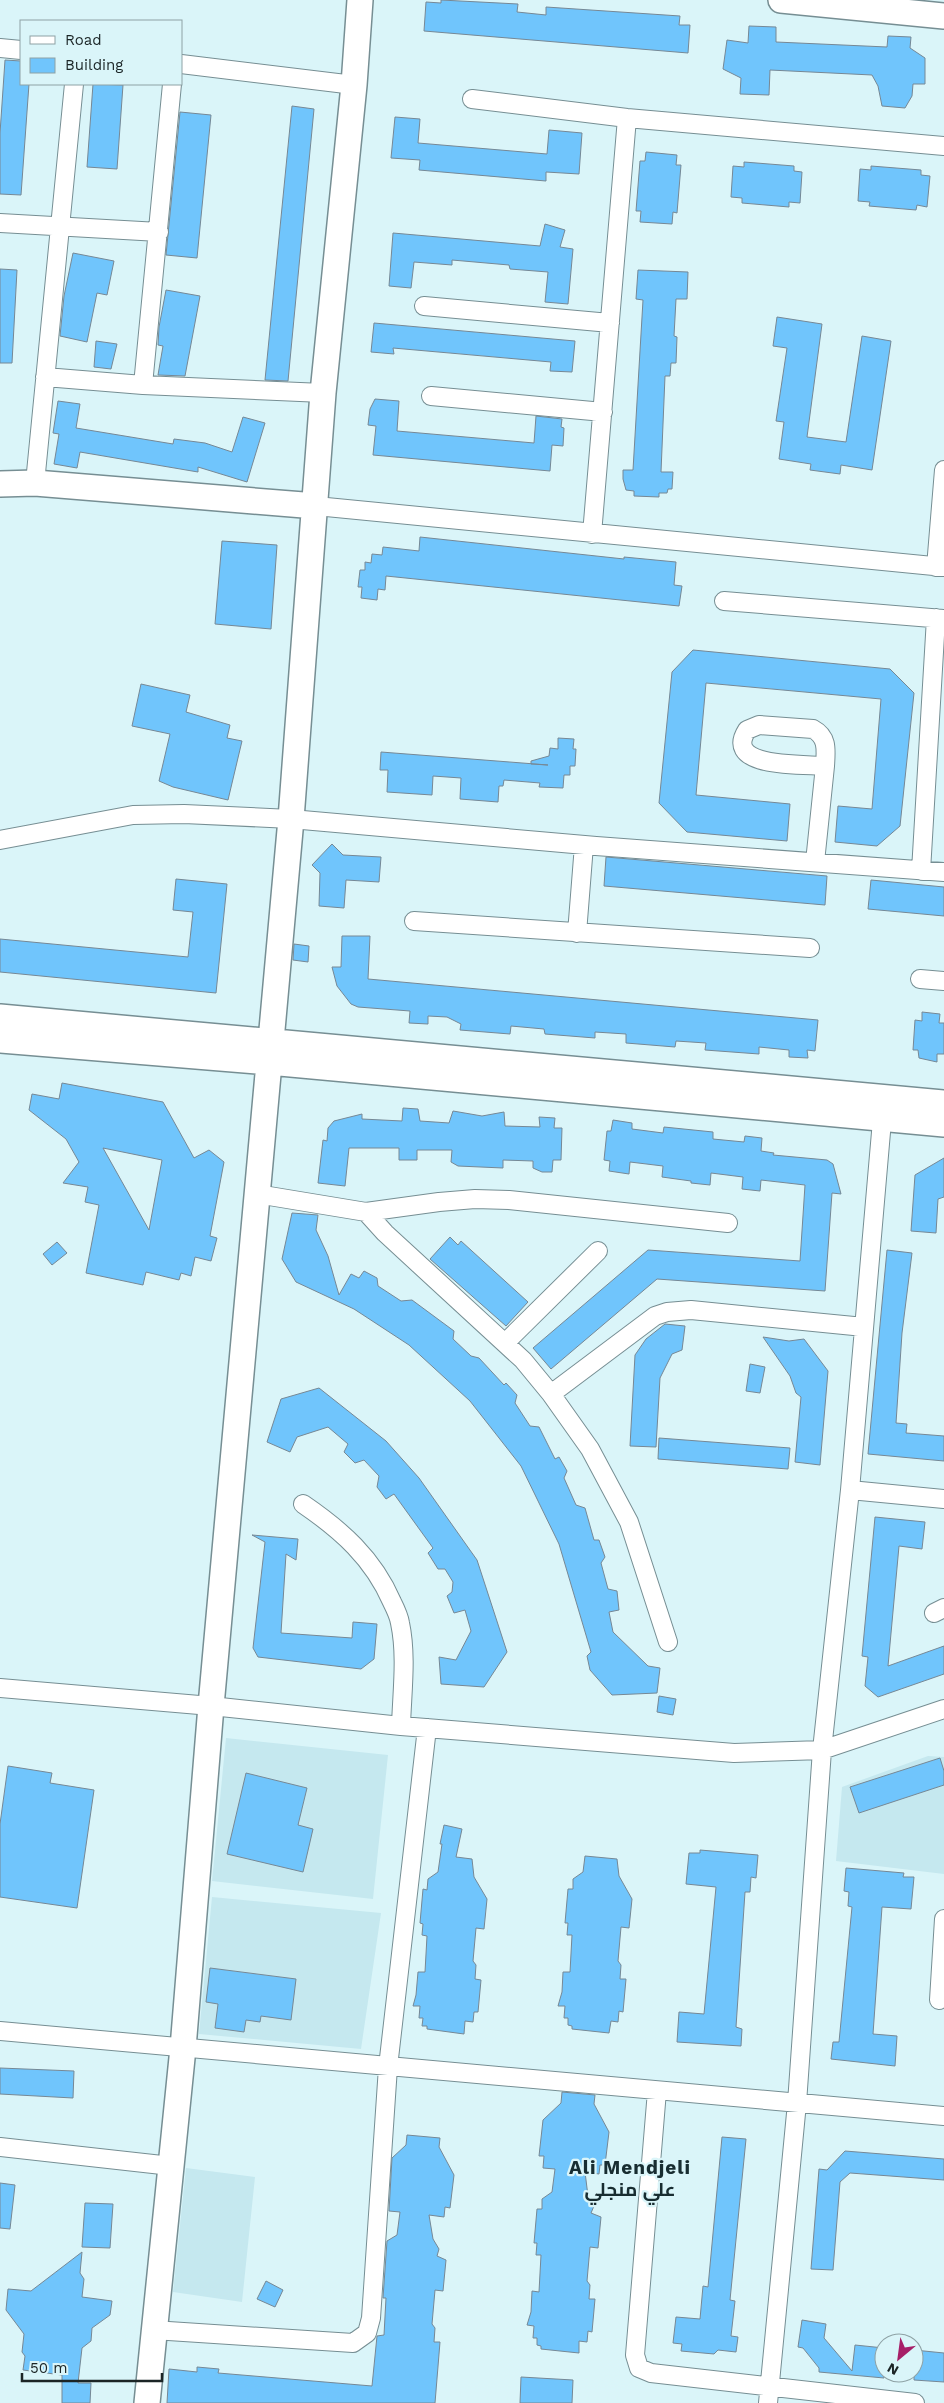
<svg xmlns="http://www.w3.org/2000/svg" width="944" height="2403" font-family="'Work Sans',Cairo,sans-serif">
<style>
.built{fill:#c5e8ef}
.building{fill:#70c5fc;stroke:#768895;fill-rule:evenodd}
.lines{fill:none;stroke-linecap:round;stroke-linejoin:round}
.street-casing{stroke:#768e93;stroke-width:20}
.secondary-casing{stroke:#768e93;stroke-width:28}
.street{stroke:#fff;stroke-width:18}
.secondary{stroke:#fff;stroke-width:25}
.labels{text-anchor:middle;stroke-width:4.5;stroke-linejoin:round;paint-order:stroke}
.district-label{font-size:19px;font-weight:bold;letter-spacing:1px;fill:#182d31;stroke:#daf5f9}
</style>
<rect width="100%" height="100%" fill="#daf5f9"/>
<path class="built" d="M226,1738L388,1755L373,1899L212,1881Z
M928,1756L944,1757V1874L836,1861L842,1787Z
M212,1897L381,1913L361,2049L199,2034Z
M186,2168L255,2177L242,2302L173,2292Z"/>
<path class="building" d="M441,0L518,4L517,12L546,15V7L680,16L679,25H690L688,53L424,31L426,2L441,3Z
M749,26L776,27V42L887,47L888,36L911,37L910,48L925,58V84H913L912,96L905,108L882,106L878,86L872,75L770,70L769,95L740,94L741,78L723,69L727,40L748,43Z
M5,60L21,61V84H29L21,195L0,194V133Z
M93,84L123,85L117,169L87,167Z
M292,106L314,109L288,381L265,380Z
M180,112L211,115L197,258L166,255Z
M395,117L420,119L418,143L547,154L549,130L582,133L579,174L546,172V181L419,170L420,160L391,158Z
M646,152L677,155L676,165H681L677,213L673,212L672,224L640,222L641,211H636L640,161H645Z
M744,162L794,166V171L802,172L800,203L789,202V207L742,203V198L731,197L733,166L744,167Z
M871,166L921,170V175L930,176L927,207L917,205L916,210L869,206L870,202L858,201L860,169L871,170Z
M545,224L565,230L560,247L573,249L568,304L545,302L548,272L510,269L509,265L452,260V265L414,262L411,288L389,286L393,233L540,246Z
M73,253L114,261L107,295L97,293L87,342L60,336L64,296Z
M0,269L17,270L12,363H0Z
M638,270L688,272L687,299H676L674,336L677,337L676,363H671L670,376H665L661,472H673L672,489H668L667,493H659V497L634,496V491L626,490L623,479V470H633L643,300L636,299Z
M166,290L200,296L185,376L158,375L163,346L158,345L159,327Z
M777,317L822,324L807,437L846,442L862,336L891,341L872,470L841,465L840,474L810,470L811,464L779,459L784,422L776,421L787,348L773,346Z
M374,323L575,341L572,372L550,371L551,362L393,348L394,354L371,352Z
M96,341L117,344L111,369L94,367Z
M375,399L399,401L397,431L534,443L536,416L562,419L561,427L564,428L563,446L552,445L550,471L373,455L376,426L368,425L370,409Z
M58,401L80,404L76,428L173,444L174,439L205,443L232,452L243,417L265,423L247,482L198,467V472L80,452L77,468L54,464L59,434L53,433Z
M420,537L624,559V557L676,562L674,585L682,586L679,606L386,576L385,590L378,589L377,600L361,598L362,587H358L360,570H365V562L371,563L372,554L382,555L383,547L419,551Z
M222,541L277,545L271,629L215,624Z
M693,650L890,669L914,693L900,826L877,846L835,842L838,806L872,809L881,699L706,683L696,795L790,804L787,841L687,832L659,803L672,672Z
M141,684L190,695L186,712L230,725L227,738L242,741L228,800L173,787L159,781L170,734L132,726Z
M558,738L574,739L573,749H576L575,766H570V775H564L563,788L539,787L540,783L504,780L503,786H499L498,802L460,799L461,778L433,776L432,795L387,792L388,770H380L381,752L548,765L531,764V761L549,756L550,748L558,749Z
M332,844L343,855L381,857L379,882L346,880L344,908L319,906L320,873L312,865Z
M606,857L827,876L825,905L604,886Z
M176,879L227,884L216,993L0,972V939L188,957L193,912L173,910Z
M871,880L944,887V916L868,909Z
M342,936H370L368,979L818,1020L815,1051L807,1050L808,1058L789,1057V1050L759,1047V1054L705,1050L706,1043L676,1041L675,1047L626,1043V1034L595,1032V1038L545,1034L544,1029L511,1026L510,1034L460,1030L461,1024L447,1017L428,1016V1024L409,1023L410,1011L358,1007L351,1004L337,986L332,967H341Z
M294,944L309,946L308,962L293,960Z
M922,1012L940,1014L939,1023H944V1054H937V1062L919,1058L918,1050H913L915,1020L922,1021Z
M62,1083L163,1102L194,1158L209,1150L224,1162L210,1236L217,1238L211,1261L195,1257L191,1276L181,1273L179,1280L146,1272L143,1285L86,1273L99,1205L85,1202L88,1187L63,1183L79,1162L66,1139L29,1110L32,1094L59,1099ZM103,1148L162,1160L149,1230Z
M403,1108L418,1109L420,1121L449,1123L453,1111L482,1116L504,1112L505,1126L540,1127L539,1117L555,1118L554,1128H562L561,1160H553L552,1172H542L533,1168V1161L503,1160V1168L458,1166L451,1162L452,1150H417V1160H399V1148H349L345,1186L318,1183L323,1140L327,1141L328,1128L334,1121L362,1114V1119L402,1121Z
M613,1120L632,1123V1129L663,1133L664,1127L713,1132V1139L744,1142L745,1136L762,1138L761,1151L774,1153L773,1155L827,1160L833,1164L841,1194L832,1193L825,1291L657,1279L551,1369L533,1348L648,1250L800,1261L805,1185L761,1180L760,1191L742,1189L743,1177L711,1173L710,1185L691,1183V1181L662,1177L663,1166L630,1162L629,1174L609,1171L610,1161L604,1160L607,1131H611Z
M944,1158V1197L938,1199L936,1233L911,1231L915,1175Z
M292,1213L318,1215L316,1230L328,1256L339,1295L351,1274L359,1278L364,1271L377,1278L378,1286L401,1301L412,1300L454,1331L453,1339L471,1356L479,1358L504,1385L506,1383L517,1395L515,1403L530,1426L539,1427L555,1459L559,1457L567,1471L564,1478L576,1505L585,1508L594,1540H599L605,1557L601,1563L608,1589L617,1591L619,1610L609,1612L613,1632L648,1666L660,1668L657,1693L612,1695L590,1670L587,1656L591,1652L559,1544L521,1466L470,1401L409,1345L354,1309L296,1282L282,1259Z
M450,1237L458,1245L461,1241L528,1302L506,1326L430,1259Z
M57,1242L67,1253L52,1265L43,1254Z
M887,1250L912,1253L902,1333L896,1423L907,1424L906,1433L944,1436V1461L868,1454Z
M665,1324L685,1326L682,1350L672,1354L660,1378L656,1447L630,1446L635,1355L646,1339Z
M763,1337L789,1341L804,1339L828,1371L820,1465L795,1462L801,1397L796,1393L790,1376Z
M750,1364L765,1367L760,1393L746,1391Z
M319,1388L386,1441L419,1478L477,1560L507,1652L484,1687L441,1684L439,1657L456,1660L471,1631L465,1610L454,1613L447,1596L452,1592L453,1582L445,1569H438L428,1553L433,1548L394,1494L386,1499L377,1487L379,1476L364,1460L355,1463L344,1452L348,1444L328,1427L297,1437L290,1452L267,1442L281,1399Z
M659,1438L790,1448L788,1469L658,1459Z
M875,1517L925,1522L922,1549L899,1546L888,1666L944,1646V1674L878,1697L865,1686L868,1657L862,1656Z
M252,1535L298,1539L296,1560L286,1554L281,1633L352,1638L353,1622L377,1624L374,1659L361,1669L258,1657L253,1648L265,1542Z
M659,1696L676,1699L673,1715L657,1712Z
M940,1758L944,1771V1785L859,1813L850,1787Z
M8,1766L52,1773L50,1783L94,1790L77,1908L0,1897V1824Z
M246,1773L307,1788L298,1825L313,1829L303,1872L227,1854Z
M444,1825L462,1829L456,1857L472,1859L474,1877L487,1899L484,1929L476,1928L473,1961L476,1965L475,1979L481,1980L478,2012H474L473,2022L465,2021L464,2034L427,2029V2026H422L423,2018H419L420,2006H413L416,1995L418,1972H425L427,1936L422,1935L423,1924L420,1923L423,1889L427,1890L428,1879L438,1872L442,1844H440Z
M700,1850L758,1855L756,1878L751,1877L750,1892H745L736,2027L742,2029L741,2046L677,2042L679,2012L704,2014L716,1887L686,1884L689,1853H700Z
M585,1856L617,1859L619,1876L632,1899L629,1928L621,1927L618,1961L621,1965L620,1979H626L623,2012L619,2011L618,2022L611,2021L609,2033L572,2029V2026L568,2025V2018H564L565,2006H558L562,1992L563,1972H570L572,1935H567L568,1923H565L568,1889H573V1879L583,1872Z
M846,1868L904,1873L903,1877H914L911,1909L882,1907L873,2034L897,2036L895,2066L831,2059L833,2042H839L852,1907L848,1906L849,1892L844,1891Z
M210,1968L296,1979L291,2020L261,2016L260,2022L246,2020L244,2032L215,2028L218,2004L206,2002Z
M0,2068L74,2071L73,2098L0,2094Z
M562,2092L595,2095L594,2104L609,2132L605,2165H600L599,2174L585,2172L588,2196L594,2206L591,2213L601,2217L598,2248L590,2247L587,2281L590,2285L589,2299H595L592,2332L588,2331L587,2342L579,2341V2353L541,2349V2346L537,2345V2338H533L534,2326L527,2325L531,2312L532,2291L539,2292L541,2255H536L537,2243H534L537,2209H542V2199L552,2192L555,2169L543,2168L544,2156H539L543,2120L561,2103Z
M407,2135L440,2138L439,2147L454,2175L450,2208L445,2207L444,2217L429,2215L433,2239L439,2249L437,2256L446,2260L443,2291L435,2290L432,2324L435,2328L434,2342H440L435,2403H167L169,2369L197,2372V2367L219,2369L218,2373L372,2386L377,2336L384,2335L386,2298H383L387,2241L397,2235L400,2212L389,2211L392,2158L406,2145Z
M722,2137L746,2139L730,2300L735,2301L731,2336L738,2337L736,2352L718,2350L714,2354L681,2351L682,2344L673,2343L676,2317L700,2319L703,2286L708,2287Z
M845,2151L944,2159V2180L850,2173L840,2182L833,2270L811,2269L819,2169L827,2170Z
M0,2183L15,2185L10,2229L0,2228Z
M85,2203L113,2204L110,2248L82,2247Z
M82,2252L80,2273L84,2279L82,2297L112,2301L110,2315L92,2328L91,2341L82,2348L78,2383H91L90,2403H62V2375L23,2370L25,2356L22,2352L24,2334L6,2310L8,2289L31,2291Z
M266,2281L283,2290L275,2307L257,2299Z
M802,2320L826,2324L824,2338L852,2371L855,2345L884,2348V2378L819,2372V2368L803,2348L798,2347Z
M914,2350L944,2353V2382L914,2380Z
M521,2377L573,2380L572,2403H520Z"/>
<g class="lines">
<g class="street-casing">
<path id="street" d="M0,48L21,50
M181,64L354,85
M472,99L627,118L944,146
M0,223L159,232
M424,306L610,323
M45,377L143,385L323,393
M143,385L172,84
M431,396L603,412
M35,483L74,84
M316,506L944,567
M592,534L627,118
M936,567L944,470
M724,601L944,619
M759,725L813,729C828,737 826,750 825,766C805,764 722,769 747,730Z
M0,840L133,815L184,814L291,819L596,846L944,872
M815,862L825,766
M921,871L936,618
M414,921L810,948
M577,933L584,845
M920,979L944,981
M257,1194L366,1212L439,1202L475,1199L509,1200L728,1223
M366,1212L385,1233L523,1360L551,1394L590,1449L629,1522L668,1642
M505,1343L598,1251
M551,1394L655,1316L667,1312L691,1310L864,1327
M850,1490L944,1499
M303,1504C341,1530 373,1558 392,1602C395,1608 399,1616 400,1623C407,1656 402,1692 401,1726
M934,1613L944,1608
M0,1688L211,1706L401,1726L734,1753L822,1750L944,1709
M939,2000L944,1919
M0,2031L944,2116
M657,2091L635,2355L639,2368L651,2373L915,2403
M0,2147L171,2166
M153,2330L353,2343L367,2333L371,2318L388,2067L427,1728
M768,2403L797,2103L822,1750L850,1490L883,1109"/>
</g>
<g class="secondary-casing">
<path id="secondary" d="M781,0L944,16
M0,484L35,483L316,506
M0,1017L944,1103
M0,1040L269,1062L944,1124
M147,2403L183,2048L211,1706L291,819L323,393L354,85L360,0"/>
</g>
<use href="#street" class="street"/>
<use href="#secondary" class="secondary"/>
</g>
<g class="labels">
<g class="district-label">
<text x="630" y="2174">Ali Mendjeli<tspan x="630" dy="22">علي منجلي</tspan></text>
</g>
</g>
<rect x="20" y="20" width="162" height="65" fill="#daf5f9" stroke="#8ea2a5"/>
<rect x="30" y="36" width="25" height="8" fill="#ffffff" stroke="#8ea2a5"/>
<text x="65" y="45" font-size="15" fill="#1b2526">Road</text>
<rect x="30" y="58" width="25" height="15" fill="#70c5fc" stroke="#8ea2a5"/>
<text x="65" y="70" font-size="15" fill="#1b2526">Building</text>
<g transform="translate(899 2358) rotate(209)"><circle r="24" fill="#daf5f9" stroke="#8ea2a5"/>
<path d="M0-4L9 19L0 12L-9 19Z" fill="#a61f68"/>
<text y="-8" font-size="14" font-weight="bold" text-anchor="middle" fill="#1b2526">N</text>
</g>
<path d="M22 2373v8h140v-8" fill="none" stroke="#1b2526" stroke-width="2.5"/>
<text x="30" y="2373" font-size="15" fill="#1b2526" stroke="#daf5f9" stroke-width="4" paint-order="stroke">50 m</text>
</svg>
